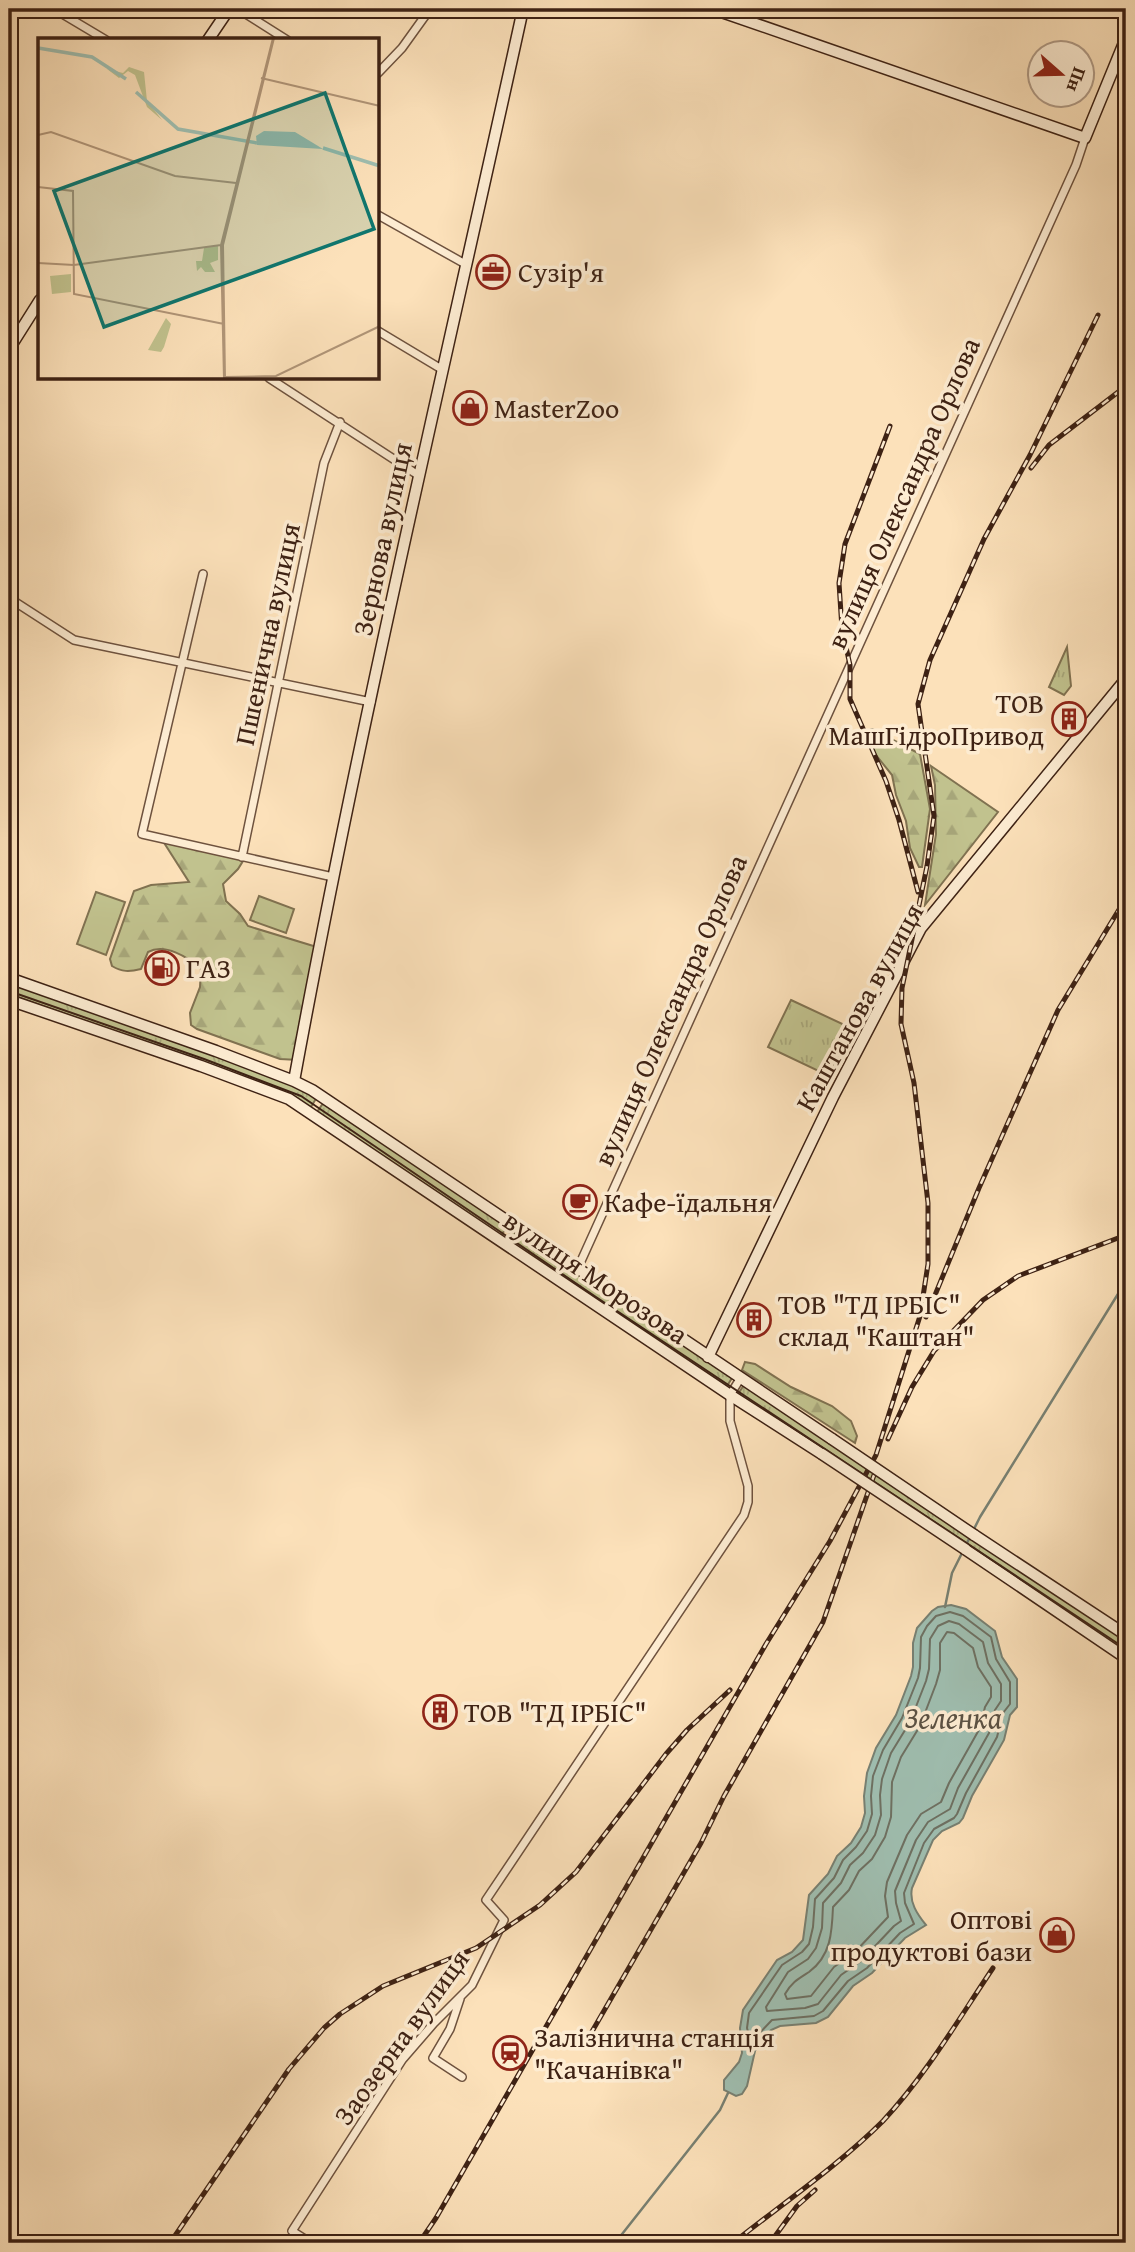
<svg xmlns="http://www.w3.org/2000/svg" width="1135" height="2252" font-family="'Gentium Book Plus',serif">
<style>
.grass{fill:url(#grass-tufts);stroke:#807251;stroke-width:2}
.forest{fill:url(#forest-firs);stroke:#807251;stroke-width:2}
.green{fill:#c1c28e;stroke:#807251;stroke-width:2}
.water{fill:#9fbeb0;stroke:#788072;stroke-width:2}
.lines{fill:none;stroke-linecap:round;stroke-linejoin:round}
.shore{stroke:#6e7062;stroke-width:2}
.stream{stroke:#788072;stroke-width:2.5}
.street-casing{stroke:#6e523e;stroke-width:10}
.secondary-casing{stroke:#3e2214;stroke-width:13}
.street{stroke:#fdecd2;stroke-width:7}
.secondary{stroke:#fdecd2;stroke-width:10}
.tram{stroke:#3e2214;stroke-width:2}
.rail-casing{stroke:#3e2214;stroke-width:5}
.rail{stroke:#fdecd2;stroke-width:2.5;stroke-dasharray:8;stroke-linecap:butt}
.secondary-bridge-casing{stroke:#3e2214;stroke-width:13;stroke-linecap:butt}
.secondary-bridge{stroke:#fdecd2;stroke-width:10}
.labels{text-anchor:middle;stroke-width:7;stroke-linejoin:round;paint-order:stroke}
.poi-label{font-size:28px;fill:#3e2214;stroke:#fdecd2;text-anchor:start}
.street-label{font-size:28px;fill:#3e2214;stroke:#fdecd2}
.water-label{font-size:30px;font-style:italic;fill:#5b5143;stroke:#fdecd2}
.inset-river{fill:none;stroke:#9fbeb0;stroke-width:3.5}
.inset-road{fill:none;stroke:#b09578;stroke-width:2}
.view{fill:#0f766e;fill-opacity:0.15;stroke:#0f766e;stroke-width:3.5}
.inset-edge{fill:none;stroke:#3e2214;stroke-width:3.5}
</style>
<defs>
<pattern id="grass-tufts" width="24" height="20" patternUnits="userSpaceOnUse" patternTransform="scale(1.75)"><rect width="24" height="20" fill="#c1c28e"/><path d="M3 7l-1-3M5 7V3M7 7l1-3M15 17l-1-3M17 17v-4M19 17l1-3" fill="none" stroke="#a7a67a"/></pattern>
<pattern id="forest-firs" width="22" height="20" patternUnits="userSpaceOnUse" patternTransform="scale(1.75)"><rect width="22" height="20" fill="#c1c28e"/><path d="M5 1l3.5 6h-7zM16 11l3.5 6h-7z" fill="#a7a67a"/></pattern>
</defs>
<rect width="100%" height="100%" fill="#fce1ba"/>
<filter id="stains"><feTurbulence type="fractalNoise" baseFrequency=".00286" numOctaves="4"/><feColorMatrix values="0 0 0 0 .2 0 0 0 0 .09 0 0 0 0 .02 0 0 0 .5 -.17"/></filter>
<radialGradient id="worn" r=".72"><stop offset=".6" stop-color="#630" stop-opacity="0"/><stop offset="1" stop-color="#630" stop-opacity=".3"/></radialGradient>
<path class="grass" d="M1067,647L1071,686L1064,695L1049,687Z
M9,983L287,1081L317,1097L311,1107L279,1089L9,994Z
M791,1000L851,1028L829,1076L768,1047Z
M324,1102L507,1226L501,1236L317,1112Z
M512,1230L732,1378L727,1386L506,1240Z
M744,1385L1126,1639V1653L738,1394Z"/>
<path class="forest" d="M872,729L920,754L930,809L922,867H919L910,848L906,821L896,795L892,775L867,744L862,733Z
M931,766L998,812L925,905L936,834L935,785Z
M161,838L242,857L243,861L238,869L223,884L226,901L240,914L248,926L320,948L298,1060L280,1059L197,1029L191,1025L190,1013L200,987L201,969C188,957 165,943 148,952L141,969C129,972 122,972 112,966L110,959L134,891L151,885L189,882Z
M745,1362L755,1364L791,1387L832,1406L851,1421L857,1436L855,1443L742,1370Z"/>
<path class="green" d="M96,892L125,902L106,955L77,944Z
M259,896L294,909L286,933L250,920Z"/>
<path class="water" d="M951,1605L966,1609L995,1631L1002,1657L1017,1679V1707L1010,1715L1004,1740L972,1796L963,1818L959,1823L942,1831L933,1840L912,1888C909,1902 917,1914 926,1925L905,1938L872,1973L853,1986L828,2017L816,2023L780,2026L771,2030L755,2051L747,2086L742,2094L736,2096L724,2090V2080L739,2062L742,2053L740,2028L743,2010L777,1960L792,1952L803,1940L809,1895L828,1874L837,1856L851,1843L861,1827L865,1813L864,1796L867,1773L876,1748L896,1715L911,1676L913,1667V1643L917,1628L932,1611L938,1607Z"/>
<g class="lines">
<path class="shore" d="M950,1612L963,1616L991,1637L996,1659L1010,1682V1704L1003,1713L997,1737L966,1793L957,1814L954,1818L934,1829L924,1843L904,1893L905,1903L914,1924L900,1933L867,1968L848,1981L823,2011L814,2016L772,2020L754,2039H750L747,2028L749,2013L782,1965L802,1952L809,1944L813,1927L815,1899L834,1878L843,1860L856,1847L867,1831L872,1814L871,1796L873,1776L883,1750L902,1718L918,1678L920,1668L921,1637L927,1626L936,1616Z
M949,1621L959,1624L983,1642L988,1663L1001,1684V1701L995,1710L989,1733L958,1788L950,1809L928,1822L916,1840L895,1891L896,1903L901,1921L894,1926L861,1961L841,1975L818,2004L805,2008L767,2011L766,2007L788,1972L808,1959L816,1948L822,1928L823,1903L841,1883L850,1865L863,1853L875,1835L881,1815L880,1795L882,1779L891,1753L910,1722L926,1681L929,1669L930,1639L938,1626Z
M947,1632L954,1633L973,1648L978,1667L991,1687V1697L985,1707L980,1728L949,1783L941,1802L921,1814L907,1835L887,1882L885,1896L888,1917L854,1953L834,1967L811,1996L787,1999L785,1994C792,1982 798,1979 809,1972C831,1956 832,1932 833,1907L849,1890L859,1871L872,1859L885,1837L891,1817L892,1782L901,1757L920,1726L936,1684L940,1670V1643Z"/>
<path class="stream" d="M966,1545L980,1517L1126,1281
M945,1607L952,1573L963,1551
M615,2243L720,2110L728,2093"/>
<g class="street-casing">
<path id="street" d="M54,9L106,40
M238,9L287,40
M378,73L402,48L430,9
M378,215L467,265
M378,331L443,370
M269,378L418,475
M203,574L142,834L333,877
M9,598L74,640L371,702
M242,857L324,463L340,422
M577,1270L1076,165L1085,138
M460,1999L450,2029L433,2058L462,2077
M311,2243L292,2231L402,2060L434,2023L472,1985L504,1920L486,1900L744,1515L748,1502V1486L730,1421V1395L740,1379"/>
</g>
<g class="secondary-casing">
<path id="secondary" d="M713,9L1085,138L1126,38
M208,40L229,9
M9,349L40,300
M9,978L216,1051L294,1081L312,1090L832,1439
M9,1000L201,1066L289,1099L730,1395L822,1454
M294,1081C360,721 445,366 523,9
M708,1357L833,1097L921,928L1126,679
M974,1535L1126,1635
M965,1549L1126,1658"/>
</g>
<use href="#street" class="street"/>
<use href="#secondary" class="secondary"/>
<path class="tram" d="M9,991L204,1059L301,1096L596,1297L1126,1649"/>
<g class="rail-casing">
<path id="rail" d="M890,426L845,544L839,583L842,629L850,665V699L886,781L899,820L918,892
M1031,468L1049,445L1126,386
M926,1317L979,1188L1058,1010L1126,898
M888,1439L912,1387L934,1351L983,1300L1018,1276L1126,1235
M590,2035L701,1843L724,1796L823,1622L874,1475
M170,2243L289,2069L324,2028L340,2014L383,1986L476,1948L540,1905L576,1872L666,1754L687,1730L730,1690
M419,2243L436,2218L766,1644L830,1541L876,1455L920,1316L928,1264V1203L914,1083L901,1024L902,988L927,866L934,816L918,704L930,660L984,539L1030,455L1098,315
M733,2243C782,2204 839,2165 883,2121C926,2075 958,2020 993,1968
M770,2243L797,2206L815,2190"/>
</g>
<use href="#rail" class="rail"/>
<g class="secondary-bridge-casing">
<path id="secondary-bridge" d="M832,1439L974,1535
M822,1454L965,1549"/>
</g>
<use href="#secondary-bridge" class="secondary-bridge"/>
</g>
<defs>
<g id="office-ring" transform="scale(1.75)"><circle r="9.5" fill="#fdecd2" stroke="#8f2418" stroke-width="1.5"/><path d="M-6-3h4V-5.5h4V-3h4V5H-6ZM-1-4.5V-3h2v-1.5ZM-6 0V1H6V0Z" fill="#8f2418"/></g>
<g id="shop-ring" transform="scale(1.75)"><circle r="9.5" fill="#fdecd2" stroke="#8f2418" stroke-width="1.5"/><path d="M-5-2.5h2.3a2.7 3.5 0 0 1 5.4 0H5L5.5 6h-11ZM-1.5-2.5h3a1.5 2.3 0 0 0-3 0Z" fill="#8f2418"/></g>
<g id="building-ring" transform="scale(1.75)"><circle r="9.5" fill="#fdecd2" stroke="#8f2418" stroke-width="1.5"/><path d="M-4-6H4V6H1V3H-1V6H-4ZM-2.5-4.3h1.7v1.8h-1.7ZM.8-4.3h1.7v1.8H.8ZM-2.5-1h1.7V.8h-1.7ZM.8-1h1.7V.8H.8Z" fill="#8f2418"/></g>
<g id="fuel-ring" transform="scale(1.75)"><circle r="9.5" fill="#fdecd2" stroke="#8f2418" stroke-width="1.5"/><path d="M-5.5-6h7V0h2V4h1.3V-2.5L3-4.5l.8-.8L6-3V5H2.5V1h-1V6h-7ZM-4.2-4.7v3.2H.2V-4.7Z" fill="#8f2418"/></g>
<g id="cafe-ring" transform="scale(1.75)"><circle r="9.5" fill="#fdecd2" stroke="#8f2418" stroke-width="1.5"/><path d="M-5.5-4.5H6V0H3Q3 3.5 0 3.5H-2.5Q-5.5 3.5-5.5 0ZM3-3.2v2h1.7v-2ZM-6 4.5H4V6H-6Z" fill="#8f2418"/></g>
<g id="station-ring" transform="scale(1.75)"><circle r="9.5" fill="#fdecd2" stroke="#8f2418" stroke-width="1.5"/><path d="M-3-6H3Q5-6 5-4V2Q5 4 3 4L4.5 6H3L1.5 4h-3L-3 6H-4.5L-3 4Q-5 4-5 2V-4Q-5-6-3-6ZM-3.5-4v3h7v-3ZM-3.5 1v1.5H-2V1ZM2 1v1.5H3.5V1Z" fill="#8f2418"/></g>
</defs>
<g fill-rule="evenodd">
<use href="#office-ring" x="493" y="272"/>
<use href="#shop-ring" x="470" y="408"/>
<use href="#building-ring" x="1069" y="719"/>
<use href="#fuel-ring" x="162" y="968"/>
<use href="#cafe-ring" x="580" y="1202"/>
<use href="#building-ring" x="754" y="1320"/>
<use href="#building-ring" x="440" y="1712"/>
<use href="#shop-ring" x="1057" y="1935"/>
<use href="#station-ring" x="510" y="2053"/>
</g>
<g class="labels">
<g class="poi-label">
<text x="518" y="282">Сузір'я</text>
<text x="494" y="418">MasterZoo</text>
<text x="1044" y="713" text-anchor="end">ТОВ<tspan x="1044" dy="32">МашГідроПривод</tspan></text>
<text x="186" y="978">ГАЗ</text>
<text x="604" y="1212">Кафе-їдальня</text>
<text x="778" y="1314">ТОВ "ТД ІРБІС"<tspan x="778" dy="32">склад "Каштан"</tspan></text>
<text x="464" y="1722">ТОВ "ТД ІРБІС"</text>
<text x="1032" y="1929" text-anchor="end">Оптові<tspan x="1032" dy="32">продуктові бази</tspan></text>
<text x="534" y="2047">Залізнична станція<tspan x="534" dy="32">"Качанівка"</tspan></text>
</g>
<g class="street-label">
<text transform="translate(903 493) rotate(-66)" y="10">вулиця Олександра Орлова</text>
<text transform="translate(382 539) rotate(-78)" y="10">Зернова вулиця</text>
<text transform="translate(267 634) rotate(-78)" y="10">Пшенична вулиця</text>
<text transform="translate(859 1007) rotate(-61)" y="10">Каштанова вулиця</text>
<text transform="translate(670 1010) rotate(-66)" y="10">вулиця Олександра Орлова</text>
<text transform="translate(596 1277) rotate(34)" y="10">вулиця Морозова</text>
<text transform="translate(401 2037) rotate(-54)" y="10">Заозерна вулиця</text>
</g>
<g class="water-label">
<text x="953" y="1728">Зеленка</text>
</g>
</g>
<g transform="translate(38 38)">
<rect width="341" height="341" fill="#fce1ba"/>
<path d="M91,29L106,34L109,63L124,82L109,69L97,37L90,33L81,40L69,31L85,35ZM128,280L133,286L126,309L123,314L110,312Z" fill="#c1c28e"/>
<path d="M180,207V222L172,225L177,234H167L163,229L159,233L158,223H164L166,210Z" fill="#c1c28e"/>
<path d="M33,236V254L14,256L12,238Z" fill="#c1c28e"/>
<path d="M226,93L257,94L285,111L219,107L218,98Z" fill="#9fbeb0"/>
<path class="inset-river" d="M0,10L54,19L88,41M98,54L140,91L219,105M285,110L342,128"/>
<path class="inset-road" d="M223,40L342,68M0,97L13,94L137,138L198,145M0,149L35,153L36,256L186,286M0,225L36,227L183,207M187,339L238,338L342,288M186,341L183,207L235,0M187,341L185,207L236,0"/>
<path class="view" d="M287,55L336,191L66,289L16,153Z"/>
<rect width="341" height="341" class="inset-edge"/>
</g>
<rect width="1135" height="2252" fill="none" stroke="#fce1ba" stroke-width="35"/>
<rect x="10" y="10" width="1114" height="2231" fill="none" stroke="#3e2214" stroke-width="3.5"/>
<rect x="18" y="18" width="1100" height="2217" fill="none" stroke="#3e2214" stroke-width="2"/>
<g transform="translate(1061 74) rotate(110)"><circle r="33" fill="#fdecd2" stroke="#b19b86" stroke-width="2"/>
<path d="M0-5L12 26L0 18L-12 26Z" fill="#8f2418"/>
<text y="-10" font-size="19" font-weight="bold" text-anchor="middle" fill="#3e2214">Пн</text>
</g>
<rect width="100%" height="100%" filter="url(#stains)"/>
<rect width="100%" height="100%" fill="url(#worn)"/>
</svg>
